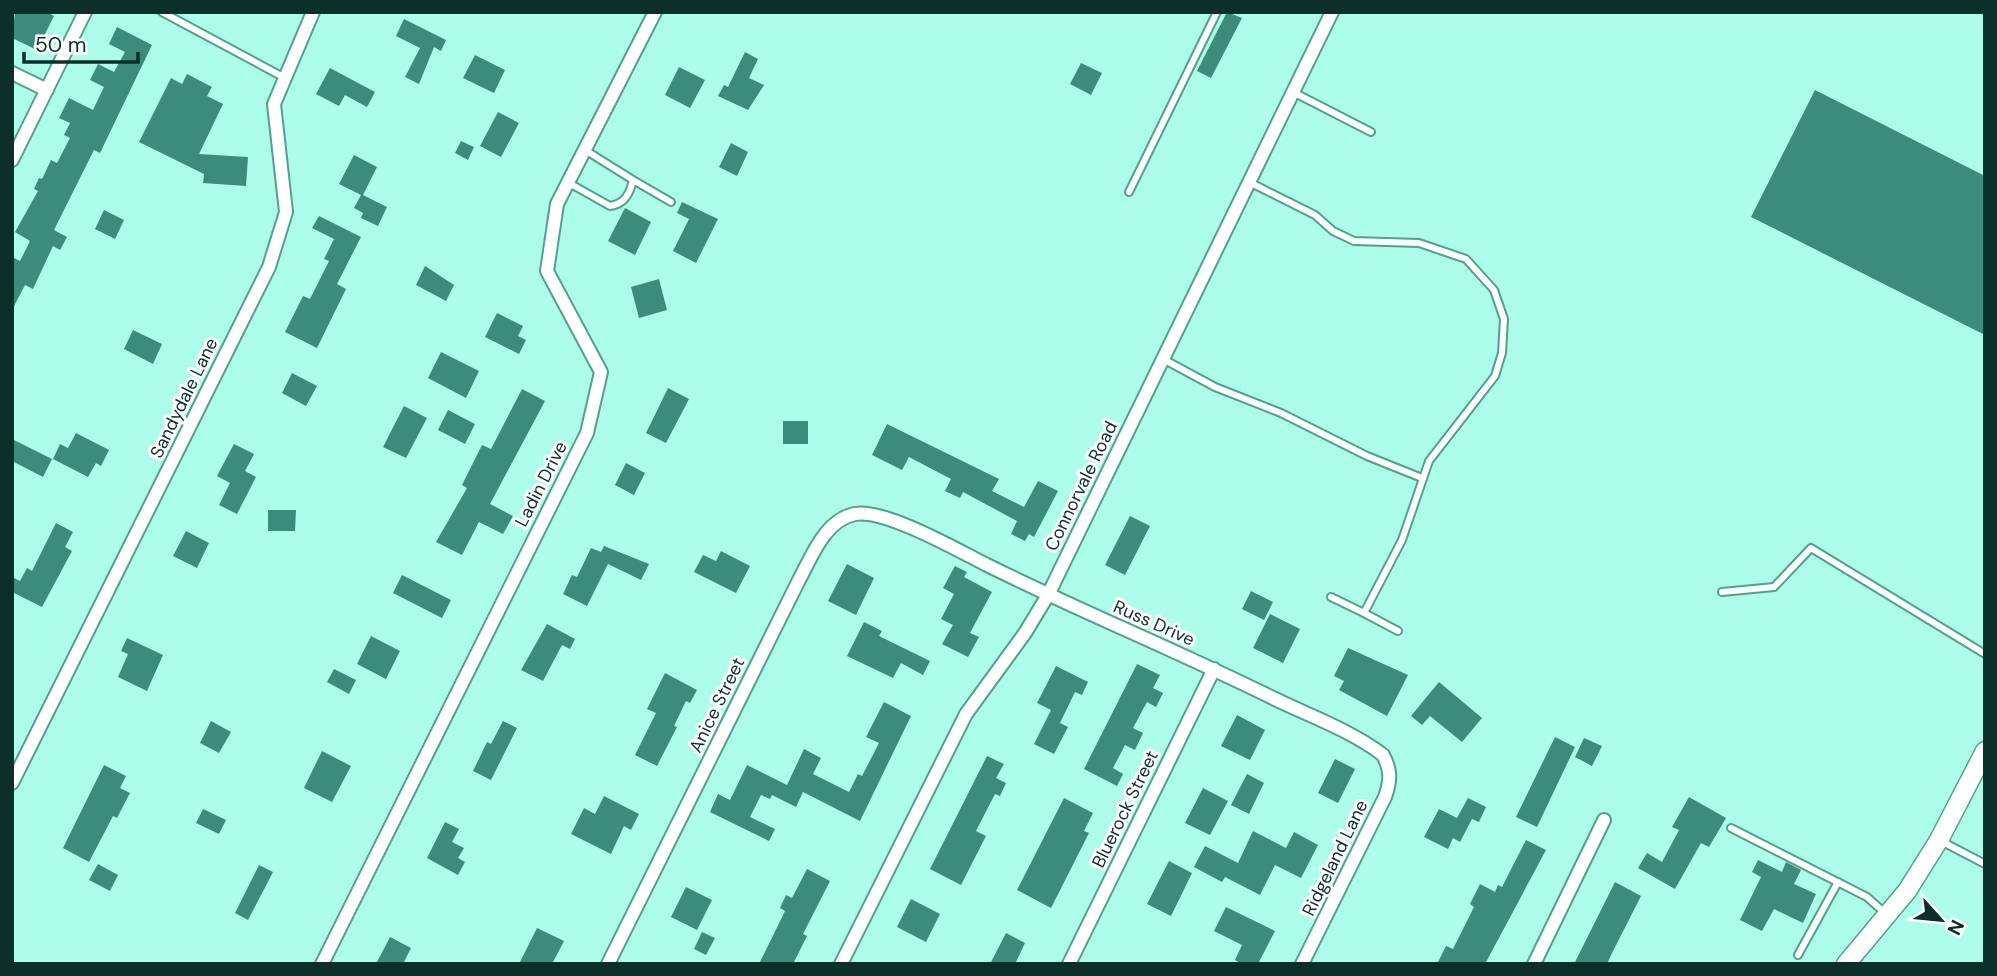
<svg xmlns="http://www.w3.org/2000/svg" width="1997" height="976" font-family="'DM Sans',sans-serif">
<style>
.building{fill:#3b8c7b}
.lines{fill:none;stroke-linecap:round;stroke-linejoin:round}
.lane-casing{stroke:#51a18f;stroke-width:10}
.street-casing{stroke:#51a18f;stroke-width:16}
.secondary-casing{stroke:#51a18f;stroke-width:21}
.lane{stroke:#fff;stroke-width:6}
.street{stroke:#fff;stroke-width:12}
.secondary{stroke:#fff;stroke-width:18}
.labels{text-anchor:middle;stroke-width:6;stroke-linejoin:round;paint-order:stroke}
.street-label{font-size:18px;fill:#0c2f28;stroke:#fff}
</style>
<rect width="100%" height="100%" fill="#acfde9"/>
<path class="building" d="M15,12H47L54,16L37,50L12,38Z
M1227,12L1242,18L1211,78L1197,71Z
M404,19L446,40L441,51L434,47L419,84L405,77L420,48L396,36Z
M117,27L152,45L100,153L94,150L54,230L67,237L60,250L53,246L33,289L25,285L12,310V257L20,261L30,241L15,232L38,191L34,189L39,178L42,179L51,160L57,163L70,138L64,135L70,123L59,118L69,98L93,110L104,87L90,80L98,64L114,72L125,52L109,44Z
M745,52L758,59L749,78L764,85L748,110L718,96L724,85L728,87Z
M475,55L505,70L494,93L463,78Z
M1081,63L1102,73L1091,95L1070,84Z
M679,67L705,80L690,108L665,95Z
M330,68L375,92L367,107L345,95L339,106L316,94Z
M187,74L212,87L207,96L223,104L199,154L248,157L246,186L203,183L204,174L139,142L171,78L182,84Z
M1815,90L1985,176V335L1751,217Z
M498,112L519,123L501,157L480,146Z
M461,141L474,147L468,160L455,153Z
M731,143L748,152L737,176L719,167Z
M354,155L377,167L363,195L387,207L378,226L361,218L363,213L354,208L361,195L339,184Z
M682,202L718,219L696,263L673,251L689,219L677,213Z
M625,208L651,222L635,255L608,241Z
M104,210L124,220L115,239L95,229Z
M319,216L361,237L337,284L346,289L317,348L285,332L303,296L310,299L329,261L324,259L334,239L312,228Z
M425,266L454,285L446,301L416,285Z
M659,279L667,310L639,318L631,287Z
M497,313L523,326L518,336L526,340L519,354L485,337Z
M133,330L162,344L153,364L124,349Z
M441,352L479,371L466,398L428,378Z
M292,373L317,386L306,406L282,393Z
M668,388L689,399L666,443L646,433Z
M522,389L545,401L490,504L513,516L503,534L479,522L462,555L436,542L467,488L462,485L482,445L491,449Z
M404,406L427,418L406,458L383,447Z
M448,410L475,424L465,444L438,430Z
M783,421H808V444H783Z
M887,424L999,479L992,491L1024,507L1038,481L1058,491L1034,537L1029,534L1025,541L1011,534L1017,521L963,492L960,498L945,491L951,479L909,457L902,470L872,455Z
M76,433L109,450L101,466L96,463L88,477L53,459L60,444L68,448Z
M12,439L52,459L43,477L12,461Z
M234,444L254,454L245,471L256,477L237,514L219,505L230,483L217,476Z
M626,463L645,473L634,495L615,485Z
M268,510H296L295,531H268Z
M1130,516L1150,526L1125,575L1105,565Z
M56,523L73,532L65,547L72,551L42,607L12,592V577L20,581L27,568L32,571Z
M186,531L209,543L197,568L173,556Z
M604,546L649,564L641,580L608,564L587,606L563,594L572,575L577,577L591,548L601,552Z
M721,551L750,566L736,593L694,572L703,555L716,561Z
M847,564L874,578L856,615L828,601Z
M955,566L967,572L964,577L992,592L970,633L979,637L968,657L942,644L953,625L941,619L954,594L943,588Z
M402,575L451,600L442,618L393,593Z
M1251,591L1273,602L1264,620L1242,609Z
M1270,614L1300,629L1283,663L1253,648Z
M864,622L882,631L879,636L930,661L923,675L901,663L893,678L847,656Z
M547,624L575,639L570,649L562,645L543,681L521,670Z
M371,636L400,651L386,679L357,664Z
M127,638L163,655L147,691L118,677L128,654L121,651Z
M1348,648L1408,675L1387,716L1339,690L1344,681L1334,676Z
M1137,664L1160,675L1153,688L1163,693L1156,707L1147,702L1133,728L1143,733L1135,750L1125,745L1113,768L1123,774L1117,786L1084,769Z
M1056,666L1088,682L1082,695L1075,692L1060,723L1068,727L1054,754L1034,744L1051,710L1037,703Z
M334,669L356,680L349,694L327,682Z
M665,673L697,690L690,703L686,701L674,726L677,727L657,766L635,755L656,713L647,709Z
M1439,682L1482,718L1462,742L1430,716L1422,725L1411,716Z
M884,702L911,716L860,821L803,792L796,807L772,795L770,799L761,795L750,817L775,829L769,841L710,812L718,794L730,800L747,765L787,785L804,749L821,758L813,774L849,792L858,774L862,776L879,743L866,737Z
M1237,715L1265,730L1250,760L1221,746Z
M211,721L231,732L219,753L200,743Z
M503,721L517,728L491,780L473,771L487,742L491,744Z
M1555,737L1575,747L1537,827L1516,817Z
M1584,738L1602,746L1592,766L1575,757Z
M322,751L351,766L332,802L304,788Z
M987,756L1004,764L996,778L1006,783L1000,796L995,794L976,831L986,836L961,885L930,869Z
M1335,759L1355,769L1338,803L1318,793Z
M104,765L126,776L120,788L130,793L117,818L113,816L89,862L63,848Z
M1247,774L1264,783L1249,814L1231,805Z
M1203,788L1228,801L1210,835L1185,823Z
M604,796L639,814L631,830L624,826L611,854L571,834L584,808L595,814Z
M1689,797L1726,818L1709,847L1701,843L1675,889L1638,868L1647,853L1662,862L1679,830L1672,827Z
M1064,798L1093,813L1084,831L1089,833L1051,908L1017,890Z
M1468,798L1486,807L1479,822L1472,819L1460,842L1453,838L1448,849L1424,837L1439,809L1457,818Z
M203,809L226,820L219,834L196,823Z
M445,822L459,829L452,842L464,848L458,858L465,862L458,875L427,858Z
M1253,831L1286,848L1294,832L1318,845L1301,878L1275,865L1260,895L1225,877L1222,882L1194,867L1205,846L1238,863Z
M1526,840L1546,850L1485,964H1437L1446,946L1453,949L1474,907L1470,904L1480,884L1495,892L1498,885L1502,887Z
M1758,860L1782,872L1786,862L1801,870L1794,884L1816,894L1803,923L1774,909L1762,931L1740,920L1761,877L1752,872Z
M1169,861L1192,873L1171,916L1147,904Z
M98,864L118,875L110,891L89,880Z
M259,865L273,872L248,920L235,913Z
M807,869L830,881L803,934L807,936L793,964H759L785,911L780,908L786,895L792,898Z
M1615,882L1641,896L1612,953L1607,964H1574Z
M686,887L712,900L697,930L671,917Z
M911,899L940,914L926,942L897,927Z
M1226,907L1275,931L1258,964H1242L1235,960L1242,945L1214,931Z
M537,928L564,941L552,964H519Z
M702,932L715,938L706,955L694,949Z
M1006,933L1025,943L1015,964H990Z
M390,937L411,948L403,964H376Z"/>
<g class="lines">
<g class="lane-casing">
<path id="lane" d="M162,12L285,78
M1293,92L1371,132
M633,180L671,202
M1249,182L1315,215L1333,231L1354,241L1419,243L1466,259L1494,290L1504,319L1502,353L1495,376L1429,461L1402,540L1364,613L1398,631
M569,183L610,206C625,204 630,193 633,180L585,150
M1129,192L1217,12
M1163,359L1215,387L1281,413L1367,456L1422,478
M1722,592L1774,587L1811,548L1985,654
M1331,597L1364,613
M1731,828L1867,897L1886,914
M1941,841L1985,864
M1798,955L1838,882"/>
</g>
<g class="street-casing">
<path id="street" d="M12,73L47,90
M12,160L85,12
M12,783L269,267L286,212L274,104L313,12
M322,964L587,433L601,372L547,271L557,204L655,12
M608,964L799,580C812,556 825,520 855,514C884,508 959,551 987,565C1082,612 1180,652 1275,699C1310,716 1352,731 1383,755C1391,770 1391,780 1385,797L1302,964
M841,964L966,714L1025,633L1048,595L1332,12
M1069,964L1214,669
M1534,964L1604,820"/>
</g>
<g class="secondary-casing">
<path id="secondary" d="M1846,964L1907,891L1939,840L1985,751"/>
</g>
<use href="#lane" class="lane"/>
<use href="#street" class="street"/>
<use href="#secondary" class="secondary"/>
</g>
<g class="labels">
<g class="street-label">
<text transform="translate(184 398) rotate(-64)" y="6">Sandydale Lane</text>
<text transform="translate(541 484) rotate(-63)" y="6">Ladin Drive</text>
<text transform="translate(1081 486) rotate(-64)" y="6">Connorvale Road</text>
<text transform="translate(1154 623) rotate(24)" y="6">Russ Drive</text>
<text transform="translate(717 705) rotate(-64)" y="6">Anice Street</text>
<text transform="translate(1125 809) rotate(-64)" y="6">Bluerock Street</text>
<text transform="translate(1335 858) rotate(-64)" y="6">Ridgeland Lane</text>
</g>
</g>
<rect width="1997" height="976" fill="none" stroke="#0c2f28" stroke-width="28"/>
<g transform="translate(1941 920) rotate(117)" stroke="#ffffff" stroke-width="5" paint-order="stroke">
<path d="M0-5L12 26L0 18L-12 26Z" fill="#0c2f28"/>
<text y="-10" font-size="19" font-weight="bold" text-anchor="middle" fill="#0c2f28">N</text>
</g>
<path d="M24 52v10h114v-10" fill="none" stroke="#0c2f28" stroke-width="3.5"/>
<text x="35" y="52" font-size="21" fill="#0c2f28" stroke="#ffffff" stroke-width="5" paint-order="stroke">50 m</text>
</svg>
